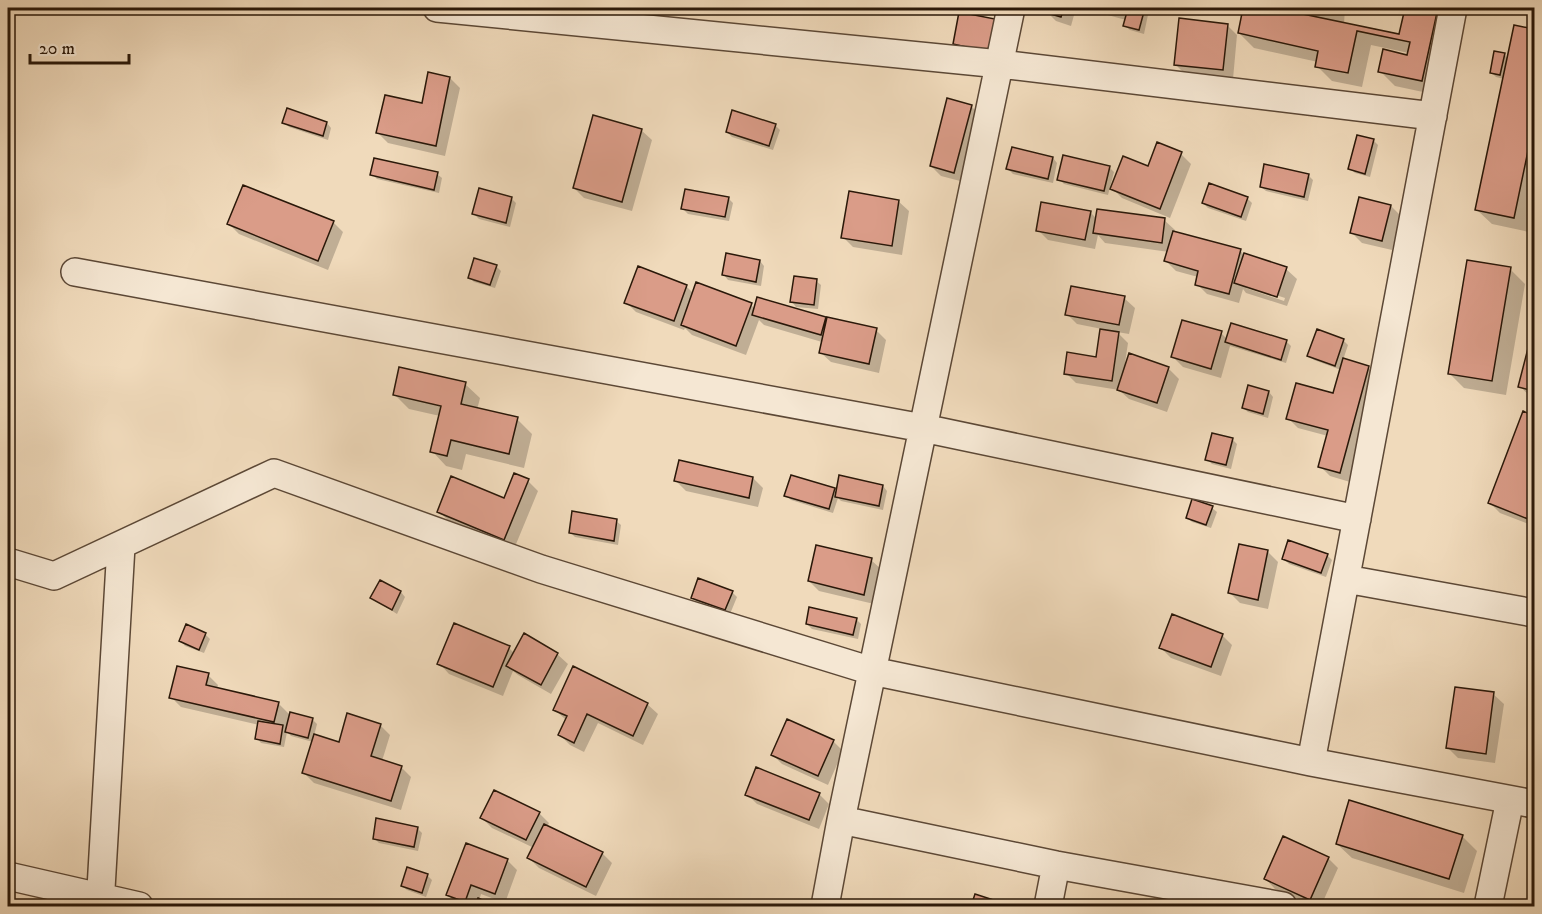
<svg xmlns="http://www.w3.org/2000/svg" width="1542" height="914" font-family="'IM FELL DW Pica',serif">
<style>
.shadow{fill:#0003;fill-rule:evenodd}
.building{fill:#da9c88;stroke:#2a1809;stroke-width:1.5}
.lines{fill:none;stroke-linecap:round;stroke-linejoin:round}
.minor-casing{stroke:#5c4836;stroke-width:30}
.minor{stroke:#f5e7d3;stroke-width:27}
</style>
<rect width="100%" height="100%" fill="#f0dabb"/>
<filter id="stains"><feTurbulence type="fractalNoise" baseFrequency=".00333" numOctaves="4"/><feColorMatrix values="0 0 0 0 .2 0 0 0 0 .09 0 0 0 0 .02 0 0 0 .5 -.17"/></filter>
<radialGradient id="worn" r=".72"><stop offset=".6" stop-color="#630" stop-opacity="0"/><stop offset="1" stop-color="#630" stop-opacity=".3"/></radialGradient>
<path class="shadow" d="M947,8H978L977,12Z
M1047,8H1076L1071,26L1056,21L1046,11Z
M1082,8H1147L1149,10L1144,34L1130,30L1125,26L1126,20Z
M1245,8H1267L1294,13L1289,8H1345L1344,24L1400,36L1407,8H1455L1437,95L1395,86L1380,71L1408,56L1409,53L1371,45L1362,87L1332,81L1317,66L1318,62L1254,48L1239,33Z
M1523,8H1534V13L1527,12Z
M1227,25L1237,35L1233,79L1185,74L1175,64Z
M1515,27L1534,31V206L1529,232L1492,224L1477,210L1504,79L1496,77L1491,72L1504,54L1508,59Z
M450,78L460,88L445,156L388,143L378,133L423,104Z
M971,106L981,116L964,182L941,176L931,166Z
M284,122L327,123L331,128L328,140L289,127Z
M775,125L780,130L773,150L732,137L727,132Z
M641,130L652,140L632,211L584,198L574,188Z
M1374,141L1378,145L1370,177L1355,173L1350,168Z
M1013,149L1053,158L1057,163L1053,183L1013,174L1008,169Z
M1181,154L1191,164L1170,218L1122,198L1112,188L1148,168Z
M1109,167L1114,172L1108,195L1064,184L1059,179Z
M372,174H437L442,178L439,193L377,179Z
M1308,175L1313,180L1308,201L1266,191L1261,187Z
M511,198L516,203L510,227L479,219L474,214Z
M728,198L733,203L729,221L688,214L683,209Z
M1247,198L1252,203L1246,221L1208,208L1203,203Z
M898,201L909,211L902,255L853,247L843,237Z
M1391,206L1401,216L1392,250L1362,243L1352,233Z
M1090,212L1097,219L1164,220L1175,230L1174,233L1240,250L1244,255L1286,269L1297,279L1287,306L1246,293L1243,289L1239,303L1207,294L1197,284L1198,277L1176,271L1166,261L1169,252L1105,243L1098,235L1095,249L1048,240L1038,230ZM1246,285L1285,298L1284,301L1246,288Z
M333,222L343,232L328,270L239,234L229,224Z
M760,261L764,266L761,286L728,280L724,275Z
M496,266L501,271L495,288L474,282L470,278Z
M1510,269L1525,284L1506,395L1464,388L1449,373Z
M816,281L821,285L818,309L796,307L792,302Z
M686,286L694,294L751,305L755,309L758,298L826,318L876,330L886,340L879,373L831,362L820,352L822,342L764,325L759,320L746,355L692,335L685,328L684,330L636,312L626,302Z
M1124,298L1135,308L1129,334L1117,332L1128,343L1125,363L1168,368L1179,379L1167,412L1129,399L1119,390L1076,383L1066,373L1098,358L1102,329L1077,324L1067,314Z
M1534,331V401L1520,386Z
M1221,333L1227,339L1286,341L1291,346L1286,363L1230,346L1221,378L1183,367L1173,357Z
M1343,340L1348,345L1343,360L1368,367L1378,377L1350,482L1330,476L1320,466L1328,436L1298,428L1288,418L1334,395L1341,370L1314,360L1309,356Z
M465,384L480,398L477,410L517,419L532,434L524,468L466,454L462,470L446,466L432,451L440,416L409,409L394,394Z
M1269,392L1273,397L1268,418L1248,412L1243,408Z
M1524,413L1534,417V526L1500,513L1490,503Z
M1232,439L1237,444L1231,469L1212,464L1207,459Z
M753,478L763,488L758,507L686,491L676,481Z
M528,481L538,491L514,549L449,521L438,511L504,500Z
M883,486L887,491L883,510L841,501L838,498L833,513L791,500L786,495L834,490L837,492Z
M1212,508L1217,512L1211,528L1192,522L1187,517Z
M616,521L621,525L618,545L575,537L570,532Z
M1268,552L1278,562L1268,609L1240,603L1230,593Z
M1327,555L1332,560L1326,577L1289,564L1284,559Z
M871,560L882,570L874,604L819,591L809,581Z
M381,582L401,592L405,597L397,614L372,598Z
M732,592L737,597L730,614L697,602L692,597Z
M856,619L861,624L858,639L812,629L807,624Z
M205,634L210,639L204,653L185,646L181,641Z
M524,635L557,654L568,664L551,694L518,675L513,671L503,696L449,674L439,663L509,648L514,653Z
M1222,635L1232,645L1221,676L1171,658L1161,648Z
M208,675L218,685L217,689L278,703L291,716L312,719L317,724L314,736L340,744L380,725L390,735L382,761L401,767L411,777L401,810L314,783L304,773L313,742L291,736L287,732L284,747L261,743L257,738L259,725L181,707L171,697Z
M1493,694L1504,704L1495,763L1458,758L1448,748Z
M647,704L658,714L643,745L598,723L584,752L570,745L560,735L566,720L554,709Z
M833,741L843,751L828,785L782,764L772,754Z
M747,794H819L829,804L819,829L757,804Z
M539,813L549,823L547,827L602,853L612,863L596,896L539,868L529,858L534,848L492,828L482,818Z
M417,828L422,833L418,851L379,843L374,838Z
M1462,836L1477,851L1464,893L1352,858L1337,844Z
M1328,858L1338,868L1321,906H1315L1275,889L1265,878Z
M507,860L517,870L505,903L481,894L479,901L492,906H463L458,905L448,895Z
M427,875L432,880L426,897L407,890L402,886Z"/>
<path class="building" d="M1045,8H1064L1061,17L1044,12Z
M1128,8H1145L1139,30L1123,26Z
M1243,8H1274L1399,34L1405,8H1438L1422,81L1378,72L1383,49L1407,55L1410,42L1357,31L1348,73L1315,67L1318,51L1238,33Z
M1287,8H1334V12Z
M959,12L995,19L988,52L953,44Z
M1179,18L1228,24L1223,70L1174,65Z
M1514,25L1534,29V122L1514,218L1475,210Z
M1494,51L1505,53L1500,75L1490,73Z
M428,72L450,77L436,146L376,133L385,95L422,103Z
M947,98L972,105L954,173L930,166Z
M287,108L327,122L323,136L282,123Z
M732,110L776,124L769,146L726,132Z
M593,115L642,129L622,202L573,188Z
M1357,135L1374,139L1365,174L1348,169Z
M1157,142L1182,152L1160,209L1110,189L1123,156L1148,166Z
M1012,147L1053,157L1048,179L1006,169Z
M1063,155L1110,166L1104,191L1057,180Z
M374,158L438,172L434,190L370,175Z
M1264,164L1309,174L1304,197L1260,187Z
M1209,183L1248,197L1241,217L1202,203Z
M243,185L334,221L318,261L227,224Z
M479,188L512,197L506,223L472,214Z
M685,189L729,197L725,217L681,209Z
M849,191L899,200L892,246L841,238Z
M1359,197L1391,205L1382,241L1350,233Z
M1041,202L1091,211L1085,240L1036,231Z
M1097,209L1165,218L1162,243L1093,233Z
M1173,231L1241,249L1229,294L1195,285L1198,271L1164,261Z
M726,253L760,260L756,282L722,275Z
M1244,253L1287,267L1277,297L1234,283Z
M474,258L497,265L490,285L468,278Z
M1467,260L1511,267L1492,381L1448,374Z
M638,266L687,285L674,321L624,303Z
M794,276L817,279L814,305L790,302Z
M696,282L752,303L736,346L681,325Z
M1071,286L1125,296L1119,325L1065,315Z
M757,297L826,317L821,335L752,315Z
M827,317L877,328L869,364L819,353Z
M1182,320L1222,331L1211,369L1171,357Z
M1231,323L1287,340L1281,360L1225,342Z
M1534,325V391L1518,387Z
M1100,329L1119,332L1112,381L1064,374L1067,352L1096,357Z
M1317,329L1344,339L1335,366L1307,356Z
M1129,353L1169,367L1157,403L1117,390Z
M1343,358L1369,366L1340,473L1318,467L1328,430L1286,419L1296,383L1333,393Z
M399,367L466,382L461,404L518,417L509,454L451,440L447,456L430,452L441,406L393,395Z
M1248,385L1269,391L1263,414L1242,408Z
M1523,411L1534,416V502L1528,519L1488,503Z
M1212,433L1233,438L1226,465L1205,460Z
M679,460L753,477L749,498L674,481Z
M514,473L529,479L504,540L437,512L451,476L504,498Z
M791,475L835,488L829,509L784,496Z
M839,475L883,485L879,506L835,497Z
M1192,499L1213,506L1206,525L1186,518Z
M572,511L617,519L614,541L569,533Z
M1288,540L1328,554L1321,573L1282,559Z
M1239,544L1268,550L1258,600L1228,593Z
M816,545L872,558L864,595L808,581Z
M698,578L733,591L725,610L691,598Z
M380,580L401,591L392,610L370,598Z
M809,607L857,618L853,635L806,624Z
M1172,614L1223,634L1211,667L1159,648Z
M454,623L510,646L493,687L437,664Z
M186,624L206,633L199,650L179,641Z
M524,633L558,653L541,685L506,666Z
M177,666L209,673L206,685L279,702L274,722L169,698Z
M573,666L648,703L633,736L587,714L574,743L558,735L567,716L553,710Z
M1455,687L1494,692L1486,754L1446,748Z
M290,712L313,718L308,738L285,732Z
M347,713L381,724L371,756L402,766L391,801L302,773L314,734L339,742Z
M787,719L834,740L818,776L771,755Z
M258,721L283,725L280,744L255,739Z
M756,767L820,793L809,820L745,795Z
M494,790L540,812L526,840L480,818Z
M1349,800L1463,835L1449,879L1336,844Z
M376,818L418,827L414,847L373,839Z
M544,824L603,852L586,887L527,858Z
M1283,836L1329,857L1310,900L1264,879Z
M466,843L508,859L495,894L471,885L465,902L446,895Z
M407,867L428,874L422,893L401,886Z
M975,894L1012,906H971Z
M478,898L495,906H474Z"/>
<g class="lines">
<g class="minor-casing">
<path id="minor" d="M437,8L1000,64L1433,116
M75,272L923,428L1357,519
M8,562L54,576L274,473L541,569L872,671L1311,762L1534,804
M1346,579L1534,613
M1311,762L1453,8
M841,820L1056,865L1283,906
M8,876L139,906
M100,906L121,546
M825,906L841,820L1011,8
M1048,906L1056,865
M1488,906L1510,800"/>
</g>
<use href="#minor" class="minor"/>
</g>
<rect width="1542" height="914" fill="none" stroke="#f0dabb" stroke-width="30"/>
<rect x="9" y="9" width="1524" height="896" fill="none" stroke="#2a1809" stroke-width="3"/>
<rect x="15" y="15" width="1512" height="884" fill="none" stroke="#2a1809" stroke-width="1.5"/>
<path d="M30 54v9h99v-9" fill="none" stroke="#2a1809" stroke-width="3"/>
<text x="39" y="54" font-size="18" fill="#2a1809" stroke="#f5e7d3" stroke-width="4.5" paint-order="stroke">20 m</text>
<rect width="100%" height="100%" filter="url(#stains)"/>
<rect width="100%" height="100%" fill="url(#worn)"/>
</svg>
